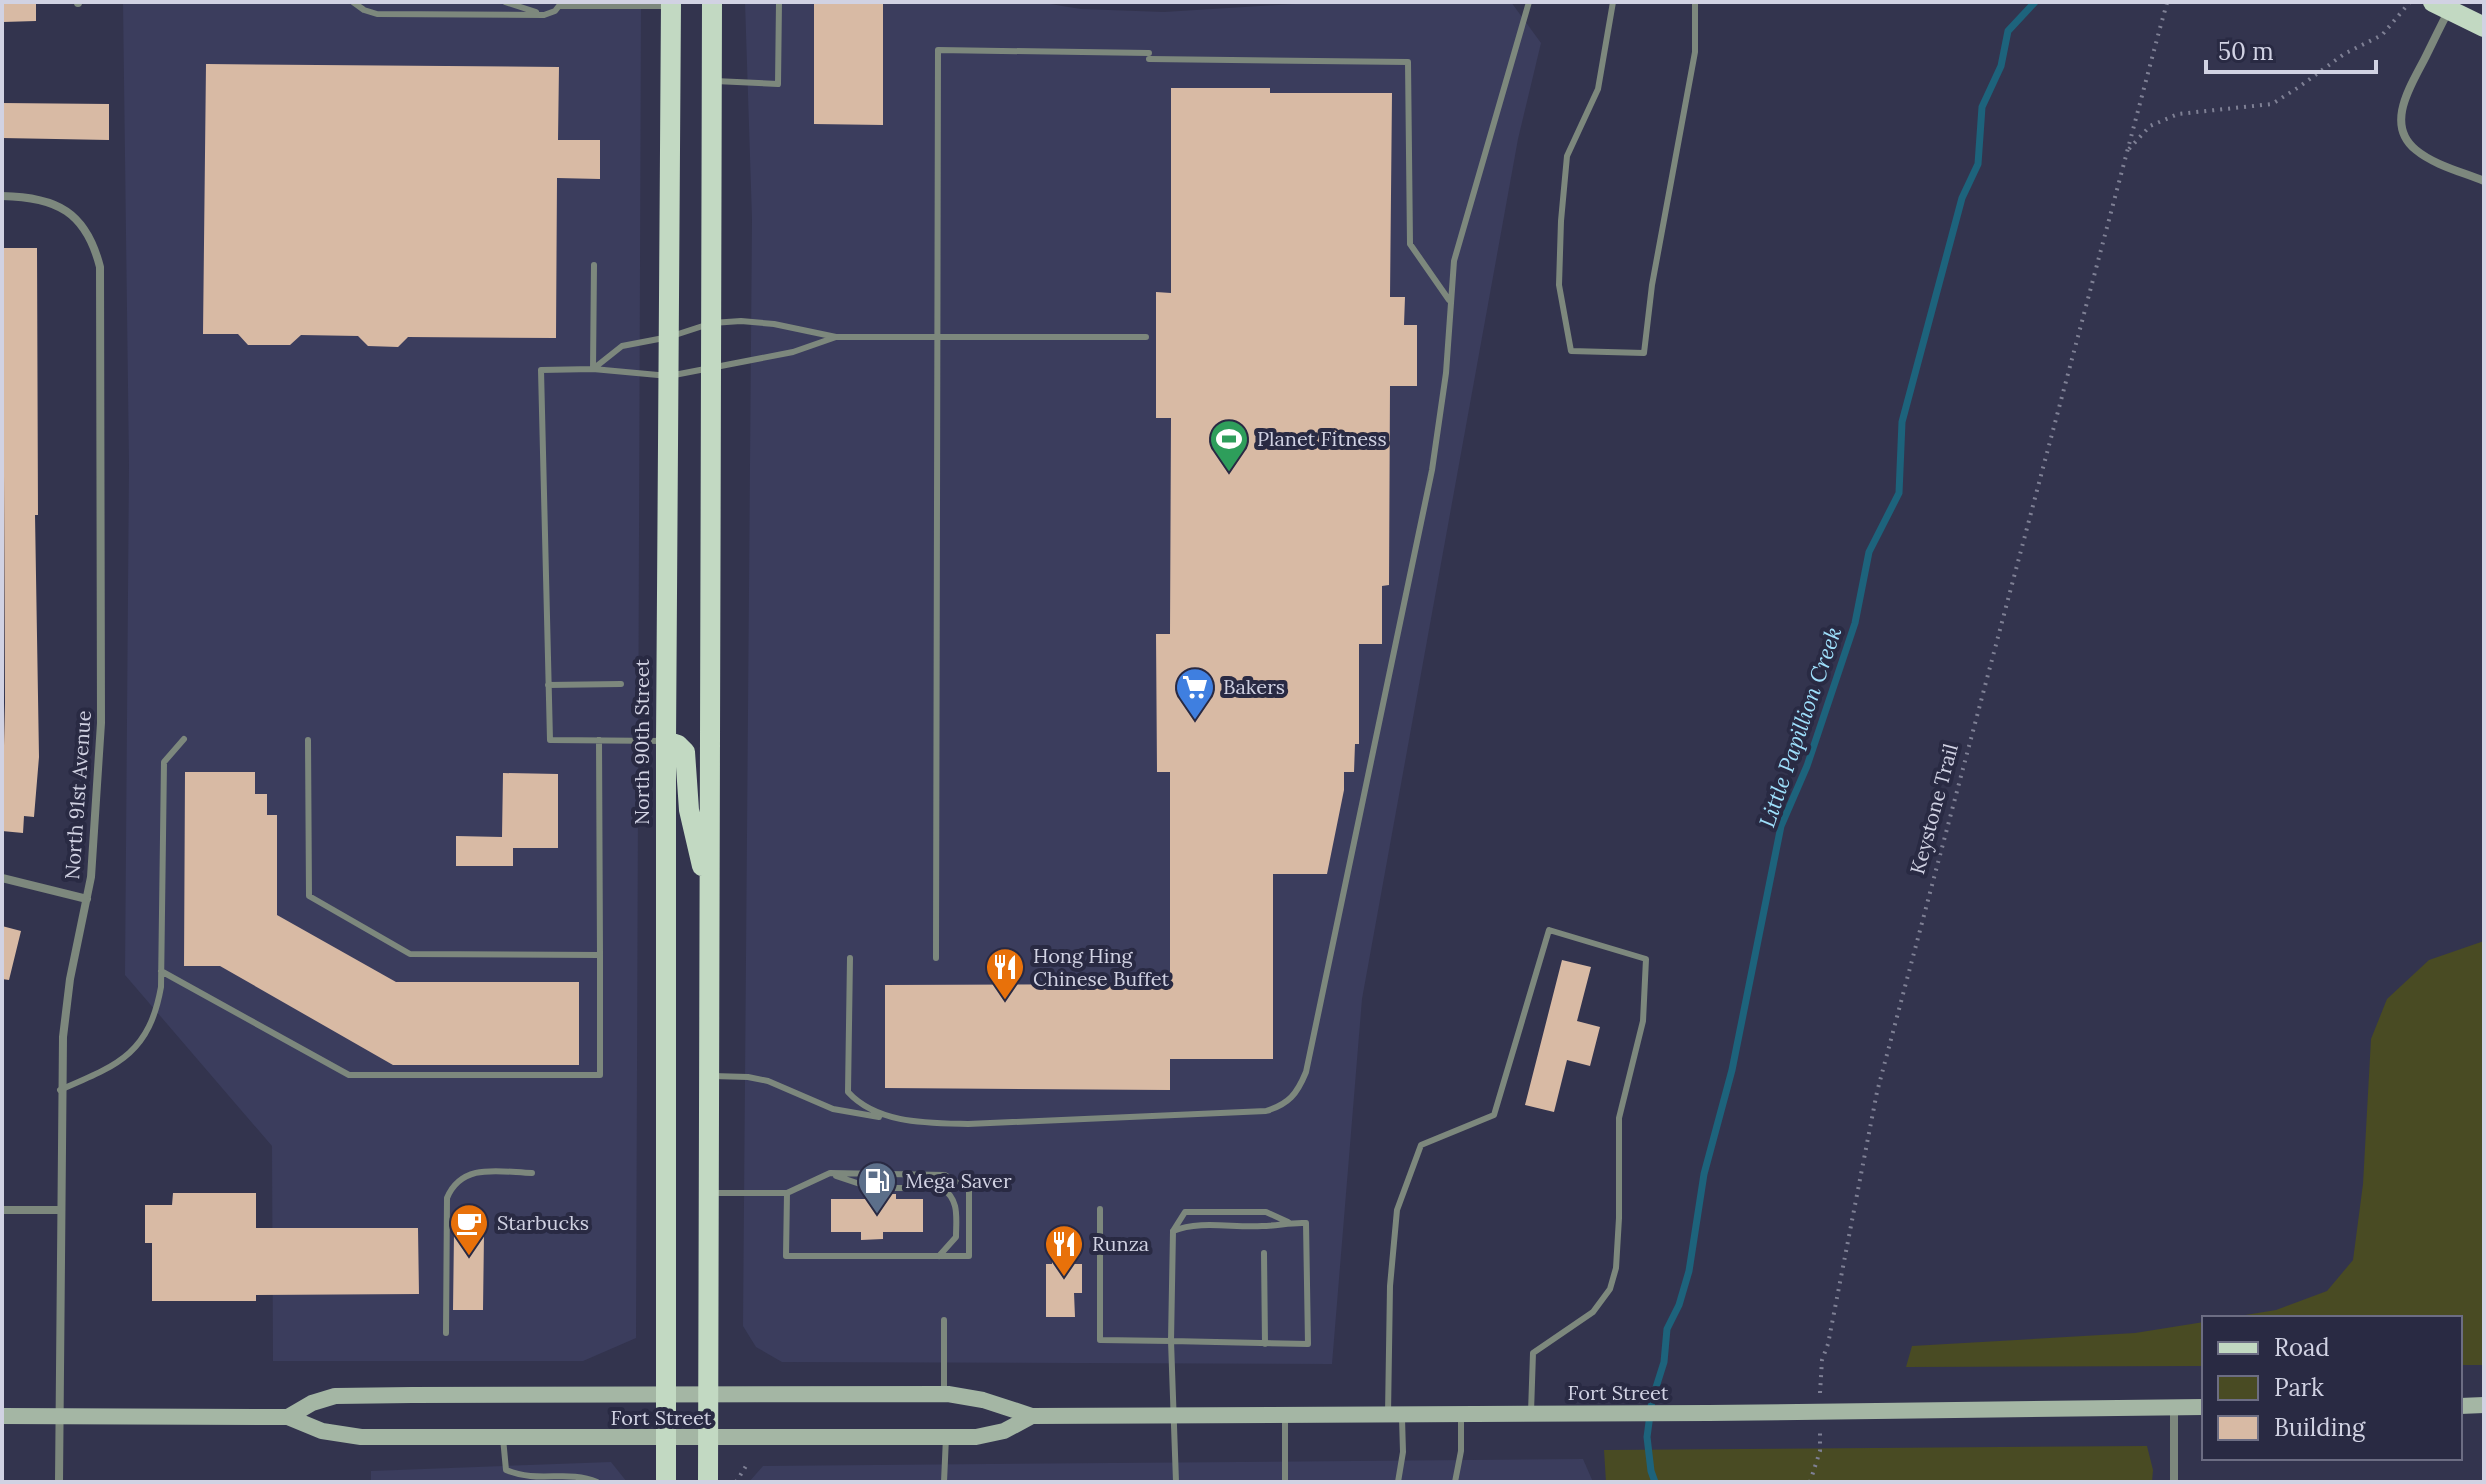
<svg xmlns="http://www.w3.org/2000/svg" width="2486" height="1484" font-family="Lora,serif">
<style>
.built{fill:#3b3d5d}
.green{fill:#494b23}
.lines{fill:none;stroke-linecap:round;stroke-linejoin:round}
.stream{stroke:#1d637c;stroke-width:7}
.building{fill:#d8baa4}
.path{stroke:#7f8095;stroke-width:4;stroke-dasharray:2 6;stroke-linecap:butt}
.lane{stroke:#7d887d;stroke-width:6}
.street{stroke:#7d887d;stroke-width:8}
.secondary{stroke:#a4b6a4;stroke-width:16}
.primary{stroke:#c2d9c2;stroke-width:20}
.labels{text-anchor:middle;stroke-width:8;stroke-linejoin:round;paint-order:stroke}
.poi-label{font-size:20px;fill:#d1d2e3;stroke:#292a43;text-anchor:start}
.street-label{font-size:20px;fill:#d1d2e3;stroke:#292a43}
.water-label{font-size:22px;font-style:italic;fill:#9edffb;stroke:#292a43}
</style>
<rect width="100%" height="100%" fill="#33344e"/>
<path class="built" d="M123,2H641L636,1338L583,1361H273L272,1146L125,975L129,465Z
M745,2H1038L1081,9L1164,12L1327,2H1511L1541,43L1518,139L1362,999L1332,1364L782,1362L756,1347L743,1326L752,219Z
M1583,1459L1593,1482H749L763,1466Z
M611,1462L627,1482H371V1471Z"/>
<path class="green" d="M2484,941V1365H2460V1318H2227L2276,1310L2327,1291L2353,1260L2363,1184L2371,1039L2387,999L2429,960Z
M2204,1322V1366L1906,1367L1912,1346L2135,1333Z
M2147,1446L2153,1470L2152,1482H1606L1604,1450Z"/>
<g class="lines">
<path class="stream" d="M1655,1482L1651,1471L1647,1437L1652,1400L1664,1362L1667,1329L1679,1305L1689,1271L1704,1174L1732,1070L1781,826L1807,766L1855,623L1869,552L1899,493L1902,422L1962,198L1978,164L1982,107L2001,66L2008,31L2035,2"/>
</g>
<path class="building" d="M2,2H36V21L3,22Z
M814,2H883V125L814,124Z
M206,64L559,67L558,140H600V179L557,178L556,338L408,337L398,347L368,346L358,336L301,335L290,345H248L238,334H203Z
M1171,88H1270V93H1392L1390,297H1405L1404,325H1417V386H1390L1389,585L1382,586V644H1359V744H1355L1354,772H1344V790L1327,874H1273V1059H1170V1090L885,1088V985L1170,984V772H1157L1156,634H1170L1171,418H1156V292L1171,293Z
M2,103L109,104V140L2,138Z
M3,248H37L38,515H35L39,757L34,817L24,816L23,833L2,831L5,703Z
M185,772H255V794H267V815H277V915L396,982H579V1065H393L220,966H184Z
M503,773L558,774V848H513V866H456V836L502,837Z
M2,926L21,931L9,980L2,979Z
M1562,960L1591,967L1577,1021L1600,1027L1590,1066L1567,1060L1554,1112L1525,1105Z
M173,1193H256V1228H418L419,1294L256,1295V1301H152V1243H145V1205H172Z
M876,1194H896V1199H923V1232H883V1239L861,1240V1232H831V1199H876Z
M454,1233L484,1234L483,1310H453Z
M1052,1236H1074V1264H1082V1293H1074L1075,1317H1046V1264H1052Z"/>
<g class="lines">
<path class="path" d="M2129,149L2150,126L2178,114L2272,104L2299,87L2344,54L2382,35L2410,2
M1820,1393L1822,1360L1828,1344L1877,1092L2160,28L2167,3L2165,2
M736,1482L746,1466
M1810,1482L1820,1451V1430"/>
<path class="lane" d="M353,2L364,10L377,14L544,15L555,11L562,2
M505,2L536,12
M1613,2L1598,89L1567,156L1561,221L1559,285L1571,351L1644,353L1652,285L1695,52V2
M559,6H668
M1149,59L1408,62L1410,244L1449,300
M715,81L778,84L779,2
M836,337H1146
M593,369L622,346L669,337L712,323L741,321L774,324L836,337L793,352L669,376L593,369L541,370L550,740L664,741
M593,369L594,265
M548,685L621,684
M308,740L309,896L410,954L600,955L599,740
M850,958L848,1092C877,1124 928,1123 968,1124L1266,1111C1289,1104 1297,1094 1306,1072L1432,470L1446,373L1454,261L1529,2
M936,958L938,50L1149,53
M161,971L349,1075H600V955
M713,1076L748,1077L768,1081L833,1109L879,1117
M60,1090C118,1065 149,1054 161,987L164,762L184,739
M836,1176L872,1188H942C960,1200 956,1218 956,1237L939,1256
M712,1193H787L786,1256H969V1190L945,1175L830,1173L787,1193
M1100,1209V1340L1171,1341L1173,1231L1185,1212H1266L1288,1222
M1173,1231C1200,1220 1233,1228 1262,1226C1277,1226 1291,1222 1306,1223L1308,1344L1171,1341L1176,1482
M1264,1253L1265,1344
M446,1333L447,1198C462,1162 500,1172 532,1173
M944,1393V1320
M1388,1414L1390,1286L1397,1210L1421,1145L1494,1115L1549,930L1646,959L1643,1021L1619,1118V1218L1616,1268L1610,1289L1593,1312L1533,1353L1531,1412
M1285,1418V1482
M503,1438L506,1470C539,1484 567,1469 597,1482
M944,1482L946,1437
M1398,1482L1403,1452L1402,1418
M1455,1482L1461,1451V1418"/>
<path class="street" d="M78,3V2
M2449,10C2440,27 2432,44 2424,60C2410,87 2385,125 2416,150C2434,165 2462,172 2484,181
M2,196C57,197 86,212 100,267L101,723L91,877L70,979L63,1037L59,1482
M2,878L87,899
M2,1210H60
M2174,1482V1407"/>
<path class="secondary" d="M2460,1406L2484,1405
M2,1416L288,1417L322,1431L361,1437H976L1004,1431L1032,1416
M288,1417L312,1403L335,1396L412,1395L948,1394L983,1400L1032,1416L1709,1413L2204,1407"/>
<path class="primary" d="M2433,2L2484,27
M666,741L678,745L685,752L689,810L702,866
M666,1482V741L671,2
M708,1482L712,2"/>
</g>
<defs>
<g id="stadium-pin" transform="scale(2)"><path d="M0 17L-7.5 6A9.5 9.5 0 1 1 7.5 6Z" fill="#2e9e5b" stroke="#292a43"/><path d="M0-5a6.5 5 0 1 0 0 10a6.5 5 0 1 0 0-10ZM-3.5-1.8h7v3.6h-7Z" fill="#fff"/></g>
<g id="supermarket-pin" transform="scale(2)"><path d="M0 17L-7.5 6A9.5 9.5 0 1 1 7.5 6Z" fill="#3f7fe0" stroke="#292a43"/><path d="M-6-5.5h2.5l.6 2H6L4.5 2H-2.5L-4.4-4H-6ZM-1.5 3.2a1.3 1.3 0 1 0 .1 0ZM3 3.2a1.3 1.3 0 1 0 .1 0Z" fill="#fff"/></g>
<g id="restaurant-pin" transform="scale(2)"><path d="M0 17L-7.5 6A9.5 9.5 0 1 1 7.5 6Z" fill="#e8710a" stroke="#292a43"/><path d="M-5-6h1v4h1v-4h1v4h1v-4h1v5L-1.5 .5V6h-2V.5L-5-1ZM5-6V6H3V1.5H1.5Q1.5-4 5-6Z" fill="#fff"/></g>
<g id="fuel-pin" transform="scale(2)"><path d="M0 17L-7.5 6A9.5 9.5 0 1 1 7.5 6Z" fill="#5c6f8a" stroke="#292a43"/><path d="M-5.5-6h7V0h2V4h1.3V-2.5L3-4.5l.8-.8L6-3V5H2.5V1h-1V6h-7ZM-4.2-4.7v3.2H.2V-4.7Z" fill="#fff"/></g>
<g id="cafe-pin" transform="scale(2)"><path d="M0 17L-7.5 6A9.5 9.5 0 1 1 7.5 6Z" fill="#e8710a" stroke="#292a43"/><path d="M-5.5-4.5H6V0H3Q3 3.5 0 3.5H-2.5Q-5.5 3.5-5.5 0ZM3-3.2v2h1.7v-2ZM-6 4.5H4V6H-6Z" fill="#fff"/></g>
</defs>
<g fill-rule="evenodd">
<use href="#stadium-pin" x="1229" y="439"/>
<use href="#supermarket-pin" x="1195" y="687"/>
<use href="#restaurant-pin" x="1005" y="967"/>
<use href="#fuel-pin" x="877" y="1181"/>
<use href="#cafe-pin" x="469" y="1223"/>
<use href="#restaurant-pin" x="1064" y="1244"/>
</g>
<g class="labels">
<g class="poi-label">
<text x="1257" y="446">Planet Fitness</text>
<text x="1223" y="694">Bakers</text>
<text x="1033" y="963">Hong Hing<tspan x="1033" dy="23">Chinese Buffet</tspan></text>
<text x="905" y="1188">Mega Saver</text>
<text x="497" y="1230">Starbucks</text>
<text x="1092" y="1251">Runza</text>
</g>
<g class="street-label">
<text transform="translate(642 742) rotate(-90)" y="7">North 90th Street</text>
<text transform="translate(78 795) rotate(-86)" y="7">North 91st Avenue</text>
<text transform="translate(1934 809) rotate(-75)" y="7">Keystone Trail</text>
<text x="1618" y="1400">Fort Street</text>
<text x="661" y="1425">Fort Street</text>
</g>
<g class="water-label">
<text transform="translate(1800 727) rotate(-71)" y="8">Little Papillion Creek</text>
</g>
</g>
<rect width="2486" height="1484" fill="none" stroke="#d1d2e3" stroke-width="8"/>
<rect x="2202" y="1316" width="260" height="144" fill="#292a43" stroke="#6c6d83" stroke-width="2"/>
<rect x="2218" y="1342" width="40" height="12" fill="#c2d9c2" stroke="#6c6d83" stroke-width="2"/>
<text x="2274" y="1356" font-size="24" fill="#d1d2e3">Road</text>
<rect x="2218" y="1376" width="40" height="24" fill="#494b23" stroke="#6c6d83" stroke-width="2"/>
<text x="2274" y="1396" font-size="24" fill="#d1d2e3">Park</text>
<rect x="2218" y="1416" width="40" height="24" fill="#d8baa4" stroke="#6c6d83" stroke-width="2"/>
<text x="2274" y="1436" font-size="24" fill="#d1d2e3">Building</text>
<path d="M2206 60v12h170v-12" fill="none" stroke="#d1d2e3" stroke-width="4"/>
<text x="2218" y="60" font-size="24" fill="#d1d2e3" stroke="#292a43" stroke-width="6" paint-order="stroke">50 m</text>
</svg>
